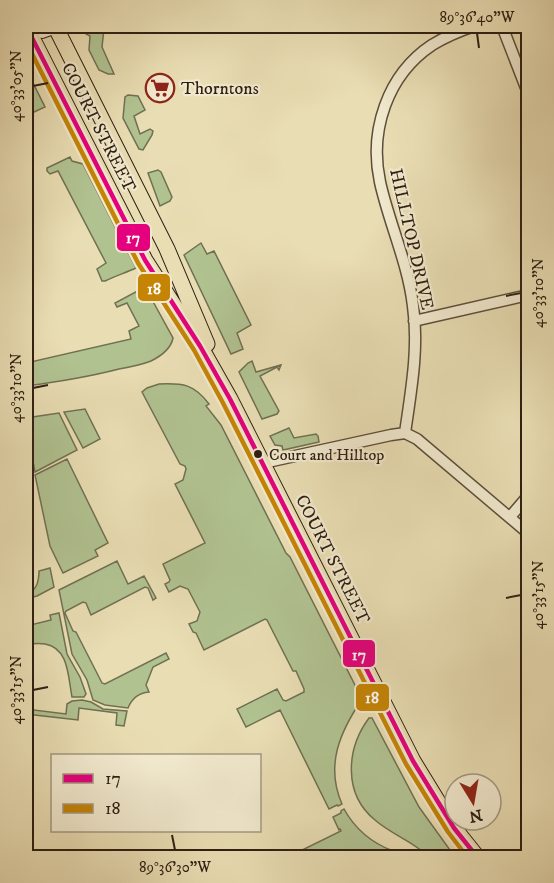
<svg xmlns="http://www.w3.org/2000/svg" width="554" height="883" font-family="'IM FELL DW Pica',serif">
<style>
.green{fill:#b1c291;stroke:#707052;stroke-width:1.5}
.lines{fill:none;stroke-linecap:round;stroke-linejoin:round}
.street-casing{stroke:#5d4e3a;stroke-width:13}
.secondary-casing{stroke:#2e1f12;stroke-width:16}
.primary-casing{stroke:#2e1f12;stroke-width:17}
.street{stroke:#f1e9ce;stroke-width:10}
.secondary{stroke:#f1e9ce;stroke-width:14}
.primary{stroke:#e9ddb3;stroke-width:15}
.bus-1-casing{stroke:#f1e9ce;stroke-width:9}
.bus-2-casing{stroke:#f1e9ce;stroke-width:9}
.bus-1{stroke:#e5007d;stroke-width:4.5}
.bus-2{stroke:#c58404;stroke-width:4.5}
.ticks{fill:none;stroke:#2e1f12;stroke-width:2}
.bus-dot{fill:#2e1f12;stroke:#f1e9ce;stroke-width:2}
.labels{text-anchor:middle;stroke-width:4.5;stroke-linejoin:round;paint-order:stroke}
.bus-label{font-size:16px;fill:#2e1f12;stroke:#f1e9ce;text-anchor:start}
.poi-label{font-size:18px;fill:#2e1f12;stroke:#f1e9ce;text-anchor:start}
.street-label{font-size:18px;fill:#2e1f12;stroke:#f1e9ce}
.line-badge{stroke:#f1e9ce;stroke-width:2}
.badge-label{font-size:16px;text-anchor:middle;font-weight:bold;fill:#fff}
.neatline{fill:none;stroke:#2e1f12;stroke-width:2}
.ticks-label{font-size:15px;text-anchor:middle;fill:#2e1f12}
</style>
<rect width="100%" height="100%" fill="#e9ddb3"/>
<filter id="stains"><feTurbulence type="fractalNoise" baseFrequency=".00333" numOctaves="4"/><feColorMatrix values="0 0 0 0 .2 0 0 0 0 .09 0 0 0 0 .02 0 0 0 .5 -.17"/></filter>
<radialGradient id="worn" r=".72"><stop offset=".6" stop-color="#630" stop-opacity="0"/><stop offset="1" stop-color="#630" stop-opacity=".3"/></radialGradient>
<path class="green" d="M90,26H107L104,29L102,47L114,74H108L99,70L89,50L90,36L86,34Z
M26,74L31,79L45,107L32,113L26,101Z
M128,95L138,96L145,110L134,116L140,134L150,129L153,131L152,135L143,150L139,149L123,118L125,97Z
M70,157L72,161L83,164L136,268C125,273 115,276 105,281H102L97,269L106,263L58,171L50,174L47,171V168Z
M158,170L161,172L172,197L170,201L160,206L148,173Z
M201,243L207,254L214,251L251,325L237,333L243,349L231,354L184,255Z
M145,287L173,338C171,349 161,356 151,361C141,365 130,367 119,369C88,377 57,382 26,386V363L131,339L129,331L139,326L127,303L117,307L115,303Z
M252,361L256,372L281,365L279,370L277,367L260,376L279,411L277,414L262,419L239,372L248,363Z
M159,384C183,383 194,384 209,404L206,406L221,425L286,553L290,557L362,699C340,732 325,765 342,804L338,806L337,805L329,809L280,710L246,727L237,709L277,689L283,700L286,701L304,692V689L296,671H293L267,620L265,619L204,650L196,633L193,632L189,624L197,621L200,612L188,589L180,586L169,592L165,584L169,582L170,580L163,564L205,543L175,484L183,480L186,469L185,466L180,464L142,392L147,388Z
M85,409L100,439L83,448L64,412Z
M59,413L77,450L35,472L26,424V418Z
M289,428L294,438L316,434L318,436L319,442L283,450L282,446L275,445L270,436Z
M67,459L108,543L95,550L98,556L63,573L50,546L35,475Z
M117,561L128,584L144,576L156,598L153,600L148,588L145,587L91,615L86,603L83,602L66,611L65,613L73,631L76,632L102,683L105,684L166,653L169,659L153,667L146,685L149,692C138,693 132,698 128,708L105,705L93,700L87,680L72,654L59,590Z
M50,568L54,587L37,596L26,599V596C36,590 39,583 39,571Z
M59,613L67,654L80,677L86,694L84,697H72C68,677 69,648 45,644C39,643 32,644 26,644V626L51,620L50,615Z
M82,700L91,702L103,709L127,711L124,726L116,725L117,713L79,708L78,720L26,714V709L66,714L67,704L72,701Z
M369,718H372L419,807L455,857H441L439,855L436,857H429C413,841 392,835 375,820C343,794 346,749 369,718Z
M344,809C355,829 372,843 393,851L394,857L317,858L298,855V857H288L341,831L340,829L339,830L333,817L341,813V811Z"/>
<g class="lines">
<g class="street-casing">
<path id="street" d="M502,26L528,93
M414,321L528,295
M405,433C411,391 419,348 413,306C408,263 389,223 380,182C369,131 387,75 432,45C445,37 459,31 474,26
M263,463L391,435L405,433L417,439L528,533
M510,517L528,496"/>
</g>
<g class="secondary-casing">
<path id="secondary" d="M42,31L56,26"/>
</g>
<g class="primary-casing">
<path id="primary" d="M26,26L145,260L200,346L230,399L413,761L454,828L478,858
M55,26L167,249L207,344"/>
</g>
<use href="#street" class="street"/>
<use href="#secondary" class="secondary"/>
<use href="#primary" class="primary"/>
<g class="bus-1-casing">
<path id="bus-1" d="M26,26L145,260L200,346L230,399L413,761L454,828L478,858"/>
</g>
<g class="bus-2-casing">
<path id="bus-2" d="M26,42L138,263L194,350L223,403L406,764L448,832L468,858"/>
</g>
<use href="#bus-1" class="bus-1"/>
<use href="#bus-2" class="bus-2"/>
</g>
<path class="ticks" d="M477,33L479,48M33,86L48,83M506,296L521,293M33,388L48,385M506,598L521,595M33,690L48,687M172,835L175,850"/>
<defs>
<g id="supermarket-ring" transform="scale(1.5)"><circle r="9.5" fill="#f1e9ce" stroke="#8f2418" stroke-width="1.5"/><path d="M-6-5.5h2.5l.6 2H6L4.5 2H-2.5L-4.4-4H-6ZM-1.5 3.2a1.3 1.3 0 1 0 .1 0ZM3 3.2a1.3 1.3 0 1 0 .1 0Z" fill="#8f2418"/></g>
</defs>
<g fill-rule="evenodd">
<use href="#supermarket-ring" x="160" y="88"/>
</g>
<circle class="bus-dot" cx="258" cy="454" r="5"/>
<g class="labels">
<g class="bus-label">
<text x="269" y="460">Court and Hilltop</text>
</g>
<g class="poi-label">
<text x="181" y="94">Thorntons</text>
</g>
<g class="street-label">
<text transform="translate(99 127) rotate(63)" y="6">COURT STREET</text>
<text transform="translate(412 239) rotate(77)" y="6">HILLTOP DRIVE</text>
<text transform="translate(333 559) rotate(63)" y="6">COURT STREET</text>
</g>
</g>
<g class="line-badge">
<rect x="116" y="223" width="35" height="29" rx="6" fill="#e5007d"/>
<rect x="137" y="273" width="34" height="29" rx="6" fill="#c58404"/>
<rect x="342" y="639" width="34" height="29" rx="6" fill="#e5007d"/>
<rect x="355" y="683" width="35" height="29" rx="6" fill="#c58404"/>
</g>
<g class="badge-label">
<text x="133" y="243">17</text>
<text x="154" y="294">18</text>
<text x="359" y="660">17</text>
<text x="372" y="703">18</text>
</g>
<rect width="554" height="883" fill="none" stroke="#e9ddb3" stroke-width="66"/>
<rect x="51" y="754" width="210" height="78" fill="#f1e9ce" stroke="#a39883" stroke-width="1.5"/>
<rect x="63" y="774" width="30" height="9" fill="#e5007d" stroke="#a39883" stroke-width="1.5"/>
<text x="105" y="784" font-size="18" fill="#2e1f12">17</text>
<rect x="63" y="804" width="30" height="9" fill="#c58404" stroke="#a39883" stroke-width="1.5"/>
<text x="105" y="814" font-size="18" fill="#2e1f12">18</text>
<g transform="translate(473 802) rotate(169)"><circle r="28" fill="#f1e9ce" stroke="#a39883" stroke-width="1.5"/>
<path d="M0-4.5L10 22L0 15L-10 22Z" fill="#8f2418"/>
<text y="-9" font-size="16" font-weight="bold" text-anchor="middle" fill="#2e1f12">N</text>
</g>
<rect x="33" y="33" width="488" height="817" class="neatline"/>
<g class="ticks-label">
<text x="477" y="22">89°36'40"W</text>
<text transform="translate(16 86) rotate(-90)" y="5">40°33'05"N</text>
<text transform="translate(538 293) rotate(-90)" y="5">40°33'10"N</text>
<text transform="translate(16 388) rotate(-90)" y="5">40°33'10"N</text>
<text transform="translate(538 595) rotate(-90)" y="5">40°33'15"N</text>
<text transform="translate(16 690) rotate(-90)" y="5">40°33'15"N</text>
<text x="175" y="872">89°36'30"W</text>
</g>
<rect width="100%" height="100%" filter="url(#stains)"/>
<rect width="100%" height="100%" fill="url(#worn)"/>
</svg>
